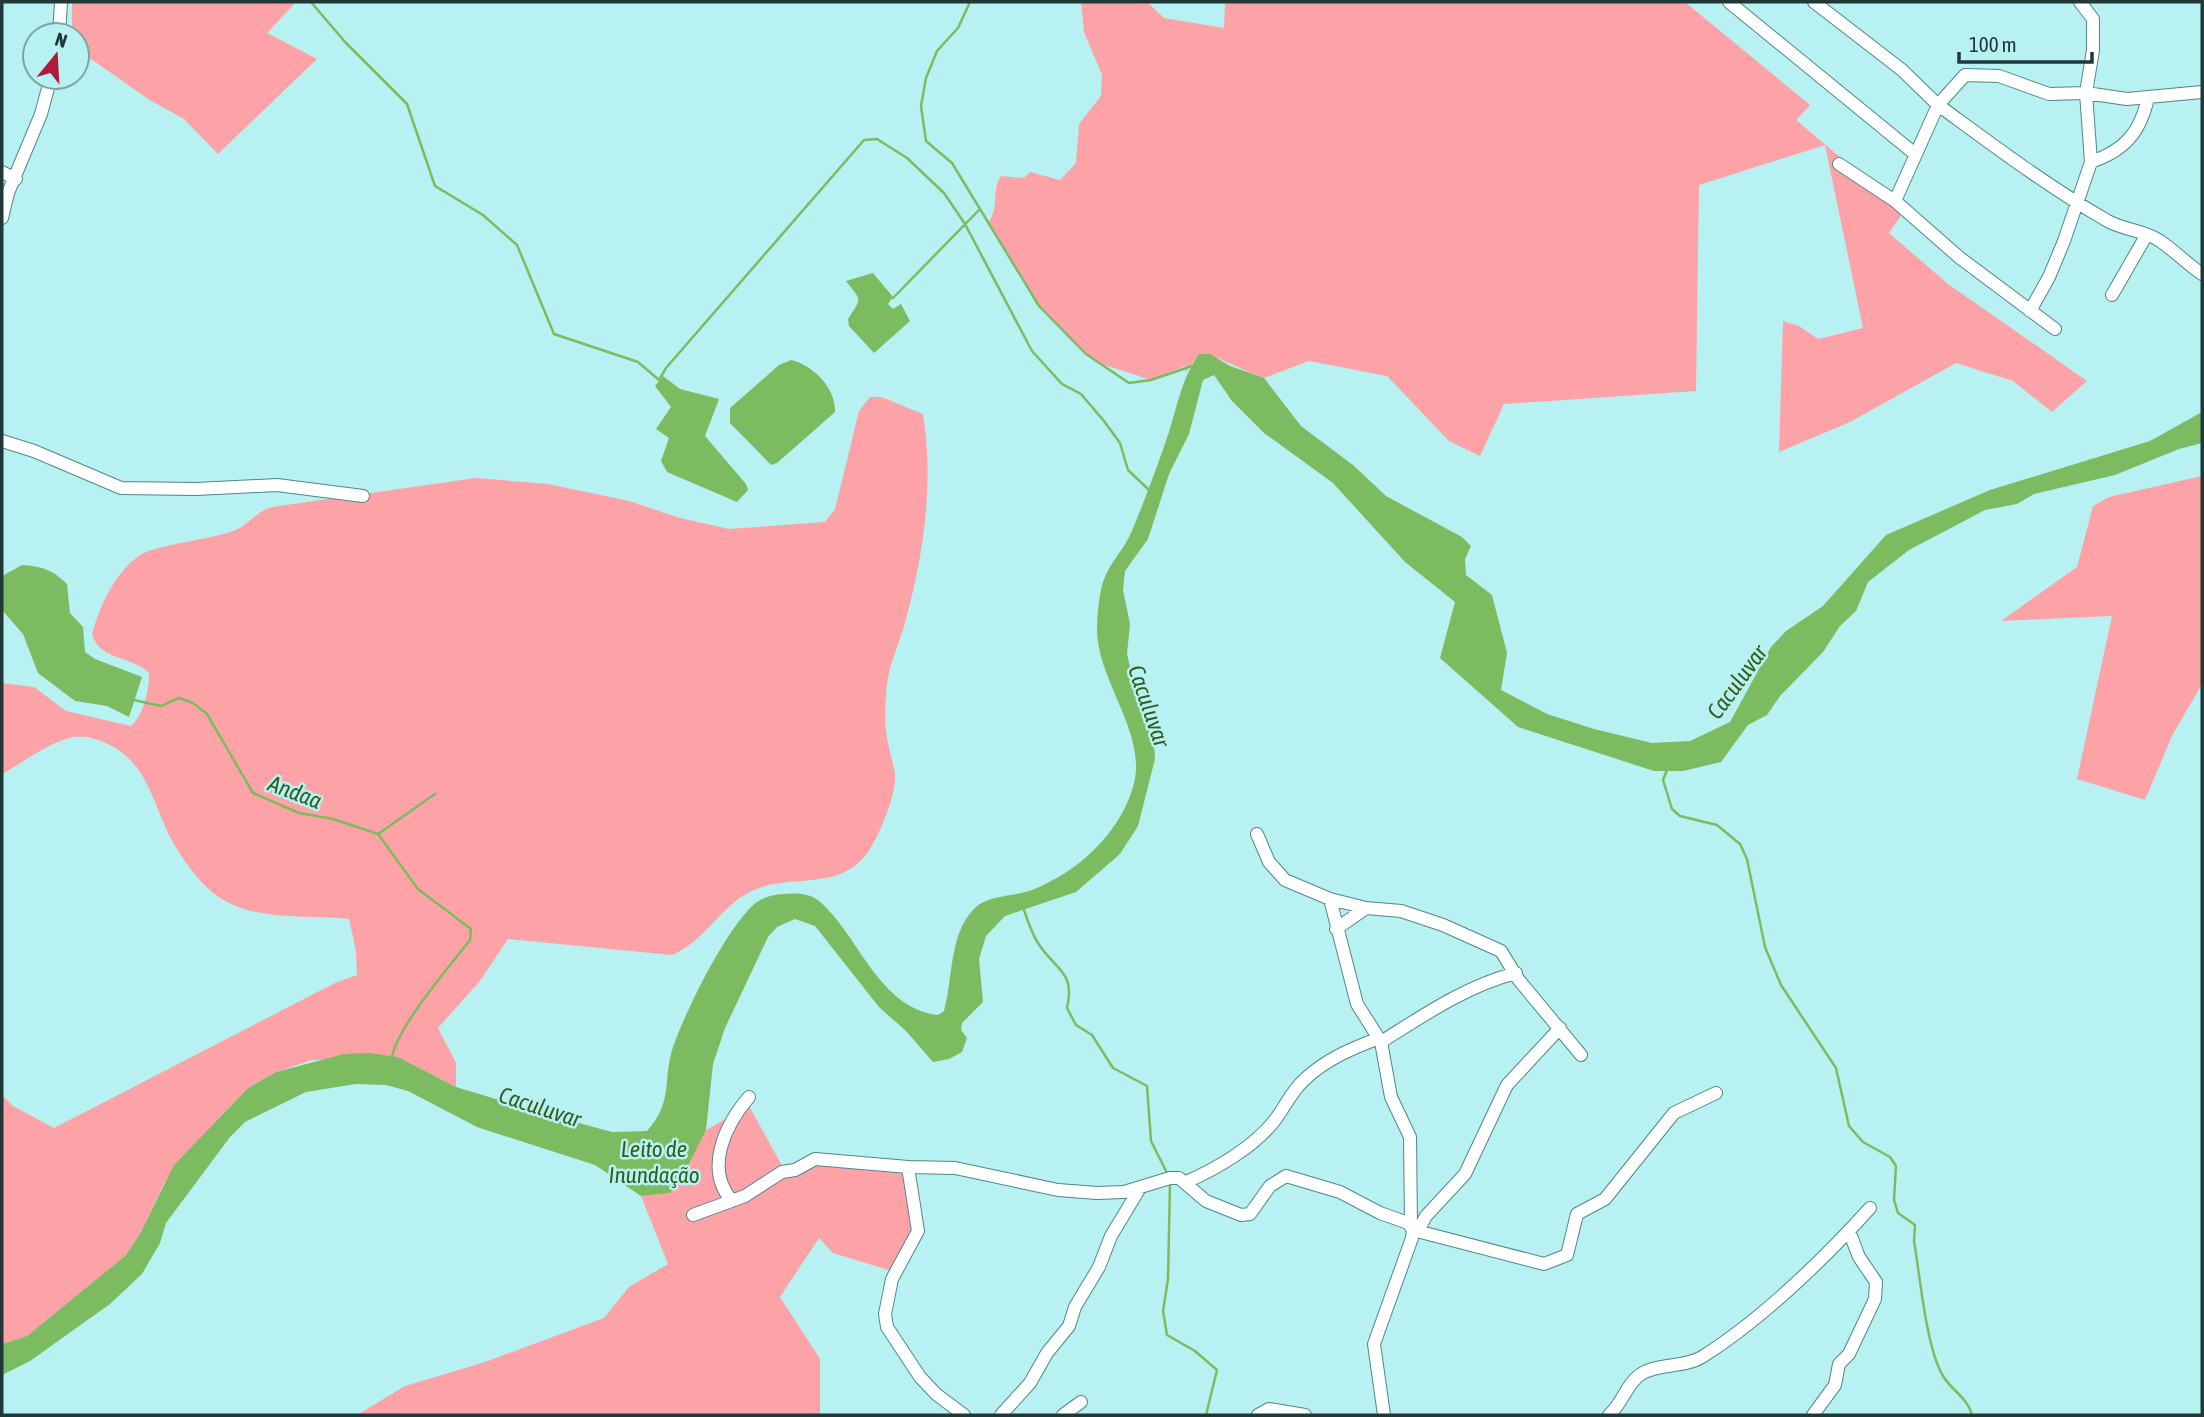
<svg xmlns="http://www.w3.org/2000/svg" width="2204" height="1417" font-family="'Asap Condensed',sans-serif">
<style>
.green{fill:#fda3a7}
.water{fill:#7dbb61}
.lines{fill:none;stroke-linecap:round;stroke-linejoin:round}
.stream{stroke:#7dbb61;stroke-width:2.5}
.minor-casing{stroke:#508788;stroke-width:14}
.minor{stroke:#fff;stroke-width:12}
.labels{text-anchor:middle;stroke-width:5;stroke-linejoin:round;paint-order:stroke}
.water-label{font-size:23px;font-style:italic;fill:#335c1f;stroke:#b7f1f1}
</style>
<rect width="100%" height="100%" fill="#b7f1f1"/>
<path class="green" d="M72,2H296L267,33L317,59L218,154L184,119L148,99L77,49V35H72Z
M1081,2H1147L1164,18L1224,28L1225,2H1685L1810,105L1796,120L1904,211L1889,233L1948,284L2087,381L2052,412L2013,381L1956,363L1850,422L1779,452L1783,321L1799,326L1818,339L1863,328L1825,145L1699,185L1696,391L1504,404L1480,456L1449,441L1387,376L1309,361L1264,378C1244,372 1217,354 1199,354L1185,373V366L1151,380L1099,363L1086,354L1039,306L988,224C1000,204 991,193 1001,176L1024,178L1030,172L1060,180L1076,163L1079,124L1101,96L1102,75L1084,32Z
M870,397H881L923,414C934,482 924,553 906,619C901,640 889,663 887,685C885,701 884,722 887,738C889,750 893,762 895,774C897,793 880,833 870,849C842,893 792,873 754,890C721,904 706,941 672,955L508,939L480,981L438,1028L456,1063V1087L398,1057L312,1060L276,1072L248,1088L200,1138L165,1182L140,1234L125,1256L27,1336L2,1344V1095L13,1106L54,1128L335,983L357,975L356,951L349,919C305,914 246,923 210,890C198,880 185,862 177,849C154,813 151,764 108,744C97,739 85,735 73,737C47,743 24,762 2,774V683L34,687L66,711L131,726C143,716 150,688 149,673C133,656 98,660 92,634C100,605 116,570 142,554C159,544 211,540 236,530C249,524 257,511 272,507L476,478L548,484L629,501L680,518L729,529L825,522L835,509L859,411Z
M2202,476V684L2172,736L2145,800L2077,779L2112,616L2001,621L2077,567L2093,506L2109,497Z
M749,1106L785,1171L810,1160L908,1167L918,1231L895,1272L833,1253L819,1238L780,1297L820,1359V1415H357L405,1386L482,1363L604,1318L629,1287L668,1264L641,1196L670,1193L706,1130Z"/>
<path class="water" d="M873,273L893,297L888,304L893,309L901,304L910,321L874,353L849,326L848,319C863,296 861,301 846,281Z
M1199,354H1210L1230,366L1264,378L1301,426L1353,465L1386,496L1462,537L1471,546L1465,559L1466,575L1492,595L1507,653L1501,690L1547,714L1594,729L1652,743L1690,741L1730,722L1771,647L1786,631L1823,606L1886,535L1990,490L2150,441L2202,412V443L2179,449L2115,475L2034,494L2017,504L1985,510L1909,550L1868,582L1856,611L1840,626L1823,652L1780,696L1767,715L1748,725L1721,762L1683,771H1654L1518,727L1440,658L1455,602L1405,562L1333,483L1264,433L1232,401L1214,375L1203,380L1189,434L1169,474L1148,539L1125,571L1123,590L1130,624L1127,654L1137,696L1153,729L1155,759L1138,826L1120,854L1076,892L1005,916L986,936L979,959L983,1002L962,1023L961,1030L967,1038L962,1052L949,1059L933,1062L906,1031L879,1007L815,926L795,919L777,927L768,937L725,1028L713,1064L706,1130L681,1180L670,1193L641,1196L595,1165L477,1127L408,1091L386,1085L356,1084L306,1092L245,1122L230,1137L166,1223L160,1243L142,1274L110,1304L30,1361L2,1375V1344L27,1336L125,1256L140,1234L174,1165L248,1088L276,1072L344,1054L370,1053L398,1057L456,1087L542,1113L612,1132L647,1131C674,1101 662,1081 673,1047C686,1010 723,936 750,908C759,898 771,895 783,894C796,893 809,893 819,901C859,935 878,1008 938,1015L944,1011C953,980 949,935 973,910C987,894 1014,897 1032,890C1078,872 1119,834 1133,787C1149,735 1097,682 1097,629C1097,615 1099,595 1103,582C1109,563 1124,550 1132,531C1145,499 1158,465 1169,432C1178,404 1182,378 1199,354Z
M791,360C813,365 836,388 835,412L777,463L771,465L730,423V408L779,365Z
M663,376L680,389L719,399L705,436L746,484L748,490L737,502L667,472L661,461L669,438L656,429L671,407L655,386Z
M22,565C41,566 53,570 67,584L70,613L83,627L85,652L95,659L142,677L129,717L107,706L75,701L38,673L23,634L2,610V576Z"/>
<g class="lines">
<path class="stream" d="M311,2L345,42L407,104L435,186L483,215L517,245L554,334L638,362L659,380L666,368L864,140L877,139L907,158L944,193L965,224L1032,351L1062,384L1081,394L1104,421L1120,443L1128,470L1148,489
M970,2L958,28L937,51L926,78L921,106L926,141L952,163L1039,306L1086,354L1129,383L1151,380L1192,366
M893,298L979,210
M134,700L161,706L179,698L193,703L207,714L253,793L299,813L333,819L378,834L418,889L471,929L470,940C451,964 395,1030 392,1058
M1667,770L1663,780L1672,809L1680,816L1717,825L1740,844L1747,859L1765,947L1781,985L1836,1068L1849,1126L1863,1142L1890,1157L1896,1166L1894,1200L1898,1213L1915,1225L1914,1241C1920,1275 1926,1348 1943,1376C1952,1391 1968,1398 1972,1415
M378,834L435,794
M1023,907C1027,919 1031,932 1038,943C1054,969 1076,971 1067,1008L1076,1025L1092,1035L1113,1068L1147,1086L1151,1141L1168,1175
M1170,1184L1168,1279L1163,1311L1167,1335L1195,1351L1217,1370L1206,1415"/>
<g class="minor-casing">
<path id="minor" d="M1729,2L1915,154
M1814,2L1902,70L1938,105L1895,201L1960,258L2055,329
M2080,2L2093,19V50L2086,93L2127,99L2202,92
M59,35L61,2
M2091,162C2125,150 2140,133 2148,98
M1839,164L1895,201
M2,172L16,179
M2,218L8,193L41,114L51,77
M2112,295L2146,236
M2030,311L2049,277L2064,241L2091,162L2086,93L2049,94L1999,76L1965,75L1938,105C1993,145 2047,186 2106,220C2122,230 2145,230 2160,241C2175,251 2187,264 2202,274
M2,441L34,451L121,488L196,489L277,485L363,496
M1257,834L1269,862L1285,880L1330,899L1366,908L1401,911L1443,925L1501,951L1518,979L1581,1055
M1330,899L1357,1004L1381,1042L1391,1097L1410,1137L1411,1224
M1336,929L1366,908
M1381,1042C1424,1015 1466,986 1516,973
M1186,1182C1216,1169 1254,1147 1275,1120C1285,1107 1291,1092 1304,1080C1326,1059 1351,1049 1379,1038
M732,1201C704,1169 725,1125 749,1097
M693,1215L745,1196L782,1172L795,1170L815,1159L908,1167
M1419,1229L1426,1216L1465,1174L1507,1085L1560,1028
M1413,1230L1544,1264L1567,1255L1577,1214L1605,1199L1674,1113L1716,1093
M964,1415L936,1394L920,1377L887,1327L885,1314L892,1279L918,1231L908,1167L955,1168L1058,1190L1097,1193L1124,1192L1170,1178H1179L1206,1201L1241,1215L1250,1214L1270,1186L1286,1176L1340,1192L1380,1213L1408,1223L1413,1230L1412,1238L1374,1344L1384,1415
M1001,1415L1030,1383L1047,1353L1069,1326L1075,1307L1099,1267L1111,1236L1140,1188
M1063,1415L1081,1402
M1258,1415L1269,1409L1305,1415
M1609,1415C1623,1403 1626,1384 1641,1374C1658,1363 1684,1368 1702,1357C1761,1320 1824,1259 1870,1208
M1813,1415L1835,1385L1839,1364L1849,1354L1875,1299L1876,1282L1859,1257L1849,1231"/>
</g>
<use href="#minor" class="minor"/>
</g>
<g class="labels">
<g class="water-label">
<text transform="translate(1737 682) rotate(-54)" y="8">Caculuvar</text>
<text transform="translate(1149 706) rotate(71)" y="8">Caculuvar</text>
<text transform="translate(295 792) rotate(21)" y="8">Andaa</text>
<text transform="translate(540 1107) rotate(18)" y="8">Caculuvar</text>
<text x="654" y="1157">Leito de<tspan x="654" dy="26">Inundação</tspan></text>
</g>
</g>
<rect width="2204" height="1417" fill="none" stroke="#213838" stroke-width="7"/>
<g transform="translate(56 56) rotate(18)"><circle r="33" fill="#b7f1f1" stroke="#7ba7a7" stroke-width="2"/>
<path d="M0-5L12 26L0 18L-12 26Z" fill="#af1b3a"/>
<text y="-10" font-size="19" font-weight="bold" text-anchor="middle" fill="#213838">N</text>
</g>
<path d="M1959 52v10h133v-10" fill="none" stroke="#213838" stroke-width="3.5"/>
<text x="1969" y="52" font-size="21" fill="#213838" stroke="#b7f1f1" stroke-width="5" paint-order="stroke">100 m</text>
</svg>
